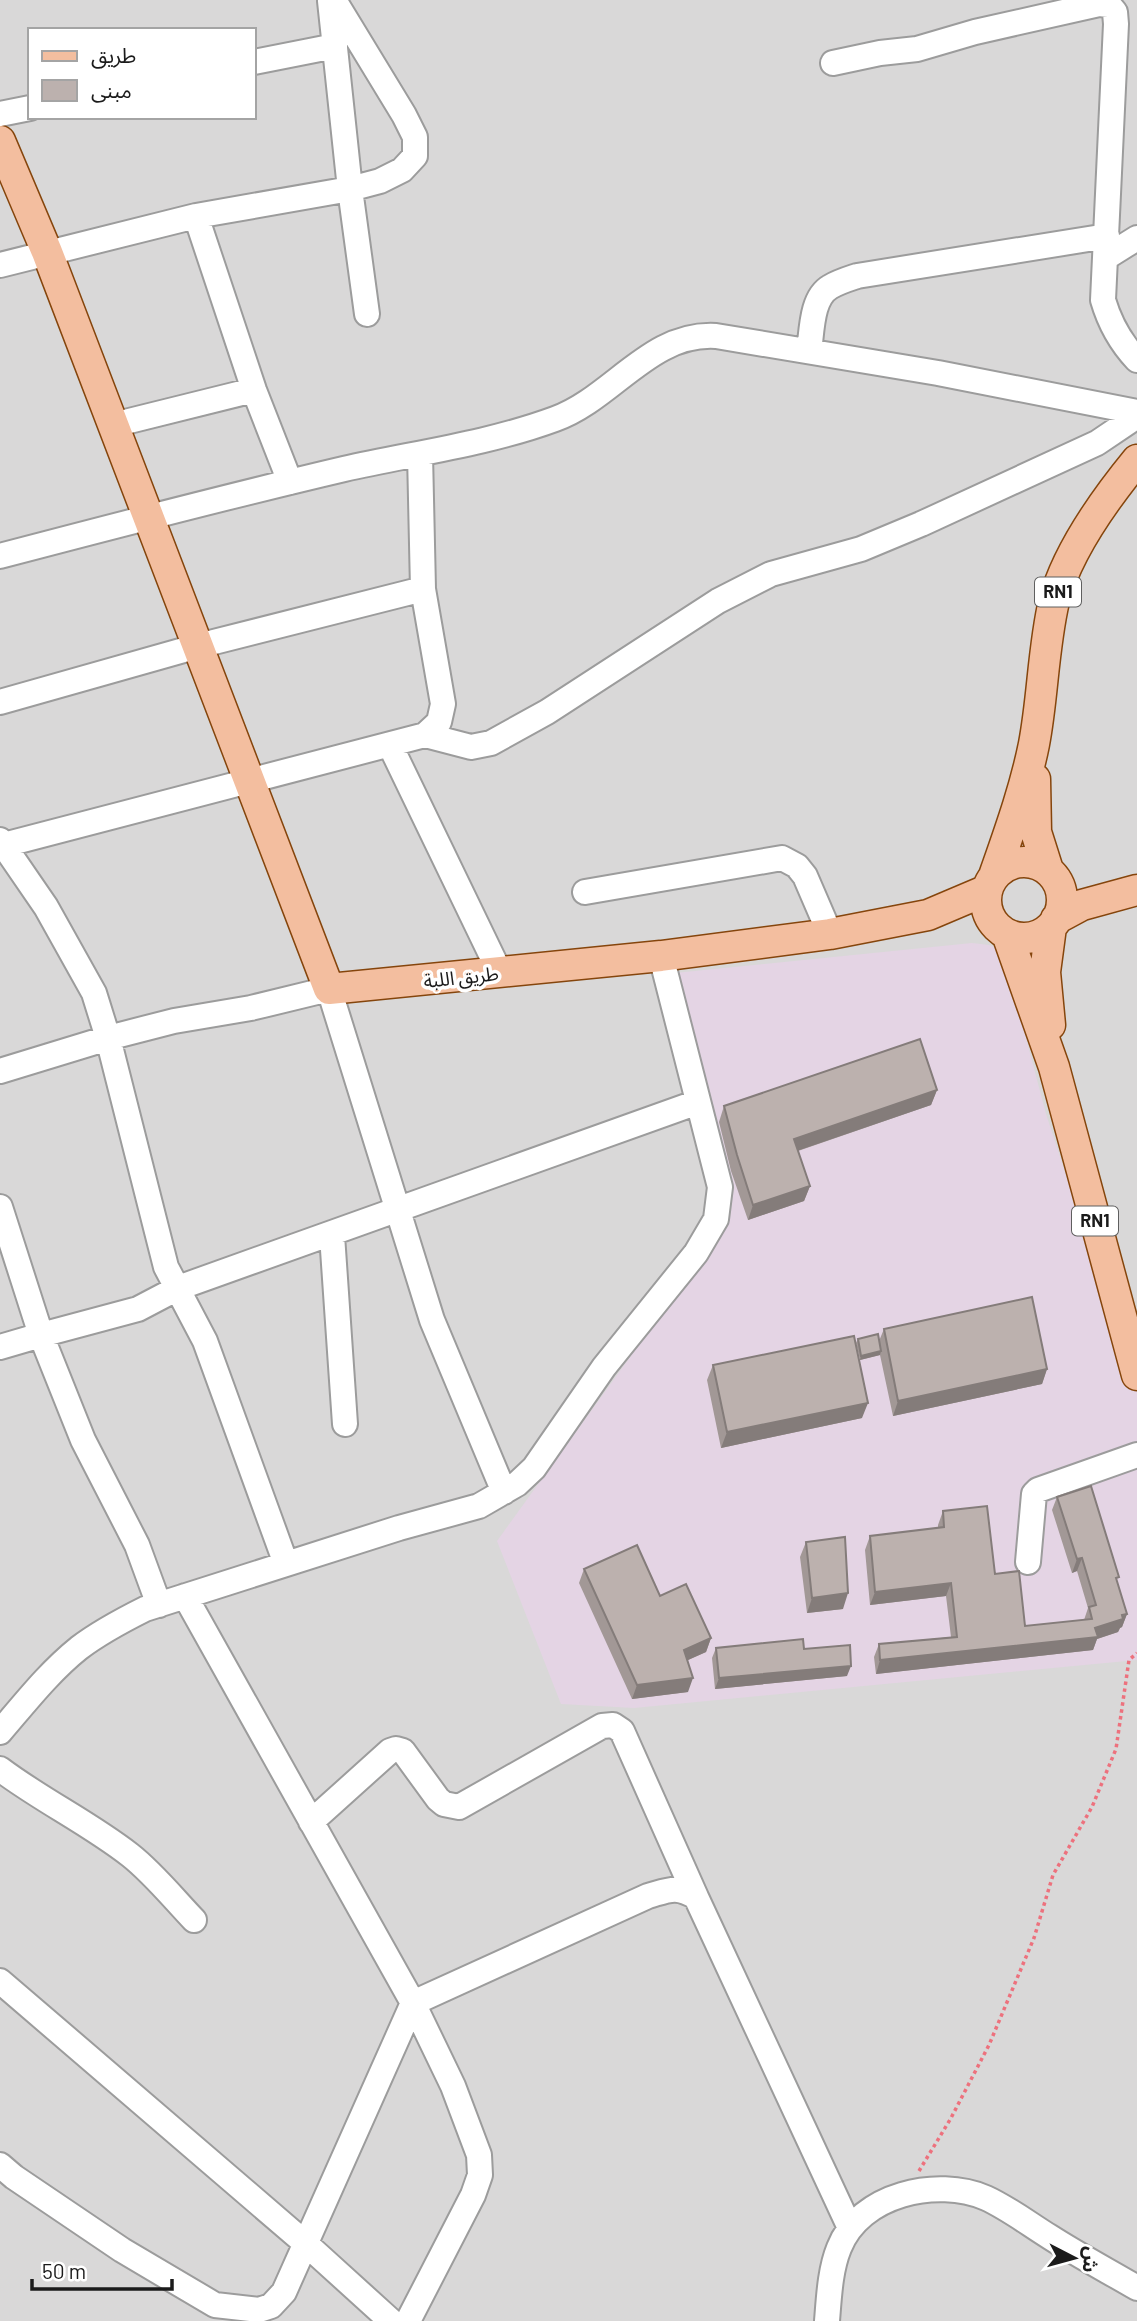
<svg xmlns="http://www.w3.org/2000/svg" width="1137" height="2321" font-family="Barlow,'Noto Sans Arabic',sans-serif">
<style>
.residential{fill:#d9d8d8;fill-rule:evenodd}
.industrial{fill:#e4d4e4}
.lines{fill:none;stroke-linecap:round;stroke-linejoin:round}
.minor-casing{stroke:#9c9c9c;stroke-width:28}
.major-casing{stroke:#85450c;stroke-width:33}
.path{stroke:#ed717d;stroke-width:3.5;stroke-dasharray:3.5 3.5;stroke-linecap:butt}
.minor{stroke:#fff;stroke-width:24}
.major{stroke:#f3be9f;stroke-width:30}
.wall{fill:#a29896}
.shaded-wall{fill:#847c7a}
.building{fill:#bcb1ae;stroke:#847c7a;stroke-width:2}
.labels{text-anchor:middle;stroke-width:7;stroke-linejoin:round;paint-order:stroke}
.shield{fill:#fff;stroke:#5f5f5f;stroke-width:2}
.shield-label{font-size:18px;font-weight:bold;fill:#1b1b1b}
.street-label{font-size:19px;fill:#1b1b1b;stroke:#fff}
</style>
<rect width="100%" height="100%" fill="#ece6e1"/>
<path class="residential" d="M0,0H1137V2321H0ZM30,30H254V117H30Z"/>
<path class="industrial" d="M972,943L989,945L1001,950L1006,962L1046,1114L1137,1392V1660L634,1708L561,1704L497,1541L709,1248L720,1223L675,973Z"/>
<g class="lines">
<g class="minor-casing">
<path id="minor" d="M330,1L350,189L367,314
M254,62L335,46
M833,63L880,53L917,49L975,32L1099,4L1109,5L1115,12L1116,24L1103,300C1110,324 1120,342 1137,360
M0,114L30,108
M196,216L254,390L290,482
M1105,258L1137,238
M0,265L196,216L350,189L380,181L402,170L415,156V137L404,115L334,0
M809,351C812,332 811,298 830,287C838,282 848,279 857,276L1107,236
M113,425L254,390
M420,454L423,589
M0,556C114,526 229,496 344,469C415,453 487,444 555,419C613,398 650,332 716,336L938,373L1137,412
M0,702L198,646L423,589L443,704L439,722L425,735L0,846
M425,735L471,747L491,743L547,712L718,601L771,574L861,549L921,524L1097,443L1137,416
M390,745L500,973
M0,840L46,907L94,993L108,1038L166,1267L205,1341L286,1564
M585,892L782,858L797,866L805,876L830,934
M0,1071L108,1038L174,1021L251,1008L329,989L432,1320L504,1492
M0,1207L41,1335L138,1309L178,1288L698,1102
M332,1235L345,1424
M0,1347L41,1335L83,1440L137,1545L159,1605
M1028,1562L1034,1494L1038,1490L1137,1455
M185,1596L413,2003L453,2086L479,2155L480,2175L473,2195L408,2321
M0,1732C25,1703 49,1672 79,1648C100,1632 123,1620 145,1609L399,1528L479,1506L517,1484L534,1468L604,1367L696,1253L716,1219L720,1187L661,956
M0,1769C41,1800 89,1823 130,1855C153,1873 173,1898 194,1920
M311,1822L390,1751L396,1749L403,1751L438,1799L444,1804L459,1807L602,1726L613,1725L622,1731L696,1897
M0,1981L305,2243L391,2321
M0,2165L14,2177L122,2250L215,2305L259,2310L271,2306L284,2292L413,2003L648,1896C669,1890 676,1885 696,1897L850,2228
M827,2321C829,2297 830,2270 839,2248C860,2194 937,2177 986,2198C1008,2208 1029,2224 1050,2237C1078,2255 1108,2271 1137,2288"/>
</g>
<g class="major-casing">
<path id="major" d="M0,141L47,252L329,989L661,956L830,934L928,915L987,890
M1035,779L1036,832L1048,870
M986 900a38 38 0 1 1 76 0a38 38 0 1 1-76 0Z
M994,876C1009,833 1025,789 1034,744C1043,697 1043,648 1054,601C1067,552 1105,499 1137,460
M1056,919L1082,905L1137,890
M1007,934L1054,1067L1137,1375
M1050,1025L1045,972L1051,927"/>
</g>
<path class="path" d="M919,2171L951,2118L989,2045L1034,1938L1053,1875L1092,1807L1116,1749L1129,1660L1137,1653"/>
<use href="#minor" class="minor"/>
<use href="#major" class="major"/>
</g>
<path class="wall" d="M937,1090L931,1105L798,1151L810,1186L804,1201L748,1220L731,1171L719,1122L724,1106Z
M884,1329L1047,1369L1042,1384L893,1416L880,1355L860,1360L856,1343L858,1339L879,1341Z
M713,1365L862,1418L721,1448L707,1380Z
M1057,1497L1117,1582L1127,1614L1122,1627L1120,1628L1118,1632L1097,1639L1093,1650L876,1674L874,1657L879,1644L951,1637L946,1596L870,1605L865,1550L870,1536L938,1528V1525L943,1511L995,1574L1025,1626L1084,1620L1088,1608L1077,1571L1072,1573L1052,1510Z
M806,1542L843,1609L807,1613L800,1557Z
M584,1569L660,1596L711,1638L706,1652L688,1660V1692L632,1699L579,1583Z
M716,1648L804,1649L847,1676L715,1689L712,1658Z"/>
<path class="shaded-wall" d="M937,1090L931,1105L788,1154L794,1139Z
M810,1186L804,1201L748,1220L753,1205Z
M881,1351L880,1355L860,1360L861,1356Z
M1047,1369L1042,1384L893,1416L898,1401Z
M868,1403L862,1418L721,1448L727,1432Z
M1082,1558L1077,1571L1072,1573L1077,1559Z
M951,1583L946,1596L870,1605L875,1592Z
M848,1593L843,1609L807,1613L812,1598Z
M1127,1614L1122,1627L1120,1628L1118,1632L1097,1639L1093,1650L876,1674L880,1660L1095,1628Z
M711,1638L706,1652L679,1664L684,1650Z
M851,1666L847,1676L715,1689L719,1678Z
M693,1678L688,1692L632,1699L637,1685Z"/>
<path class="building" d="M920,1039L937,1090L794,1139L810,1186L753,1205L737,1155L724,1106Z
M1032,1297L1047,1369L898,1401L884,1329Z
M878,1334L881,1351L861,1356L858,1339Z
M854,1336L868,1403L727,1432L713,1365Z
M1091,1486L1119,1577L1116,1578L1127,1614L1122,1615L1123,1619L1095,1628L1098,1637L880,1660L879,1644L957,1637L951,1583L875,1592L870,1536L944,1527L943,1511L987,1506L995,1574L1019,1571L1025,1626L1092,1619L1089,1607L1096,1605L1082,1558L1077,1559L1057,1497Z
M845,1537L848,1593L812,1598L806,1542Z
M637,1545L660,1596L686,1584L711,1638L684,1650L693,1678L637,1685L584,1569Z
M803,1639L804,1649L850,1645L851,1666L719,1678L716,1648Z"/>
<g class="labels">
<g class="shield">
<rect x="1035" y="577.5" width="46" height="29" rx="5"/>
<rect x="1072" y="1206.5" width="46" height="29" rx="5"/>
</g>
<g class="shield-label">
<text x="1058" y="598">RN1</text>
<text x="1095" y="1227">RN1</text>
</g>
<g class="street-label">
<text transform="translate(461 977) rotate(-6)" y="7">طريق اللبة</text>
</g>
</g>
<rect x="28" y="28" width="228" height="91" fill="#ffffff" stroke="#a4a4a4" stroke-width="2"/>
<rect x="42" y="51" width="35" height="10" fill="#f3be9f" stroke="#a4a4a4" stroke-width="2"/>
<text x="91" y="63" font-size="21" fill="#1b1b1b">طريق</text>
<rect x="42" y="80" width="35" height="21" fill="#bcb1ae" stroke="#a4a4a4" stroke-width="2"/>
<text x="91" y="98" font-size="21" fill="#1b1b1b">مبنى</text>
<g transform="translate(1074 2258) rotate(96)" stroke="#ffffff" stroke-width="5" paint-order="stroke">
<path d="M0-5L12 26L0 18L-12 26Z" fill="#1b1b1b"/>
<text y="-10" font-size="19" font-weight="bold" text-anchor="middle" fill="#1b1b1b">ش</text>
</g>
<path d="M32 2279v10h140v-10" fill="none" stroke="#1b1b1b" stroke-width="3.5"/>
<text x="42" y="2279" font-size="21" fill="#1b1b1b" stroke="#ffffff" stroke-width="5" paint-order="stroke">50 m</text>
</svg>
